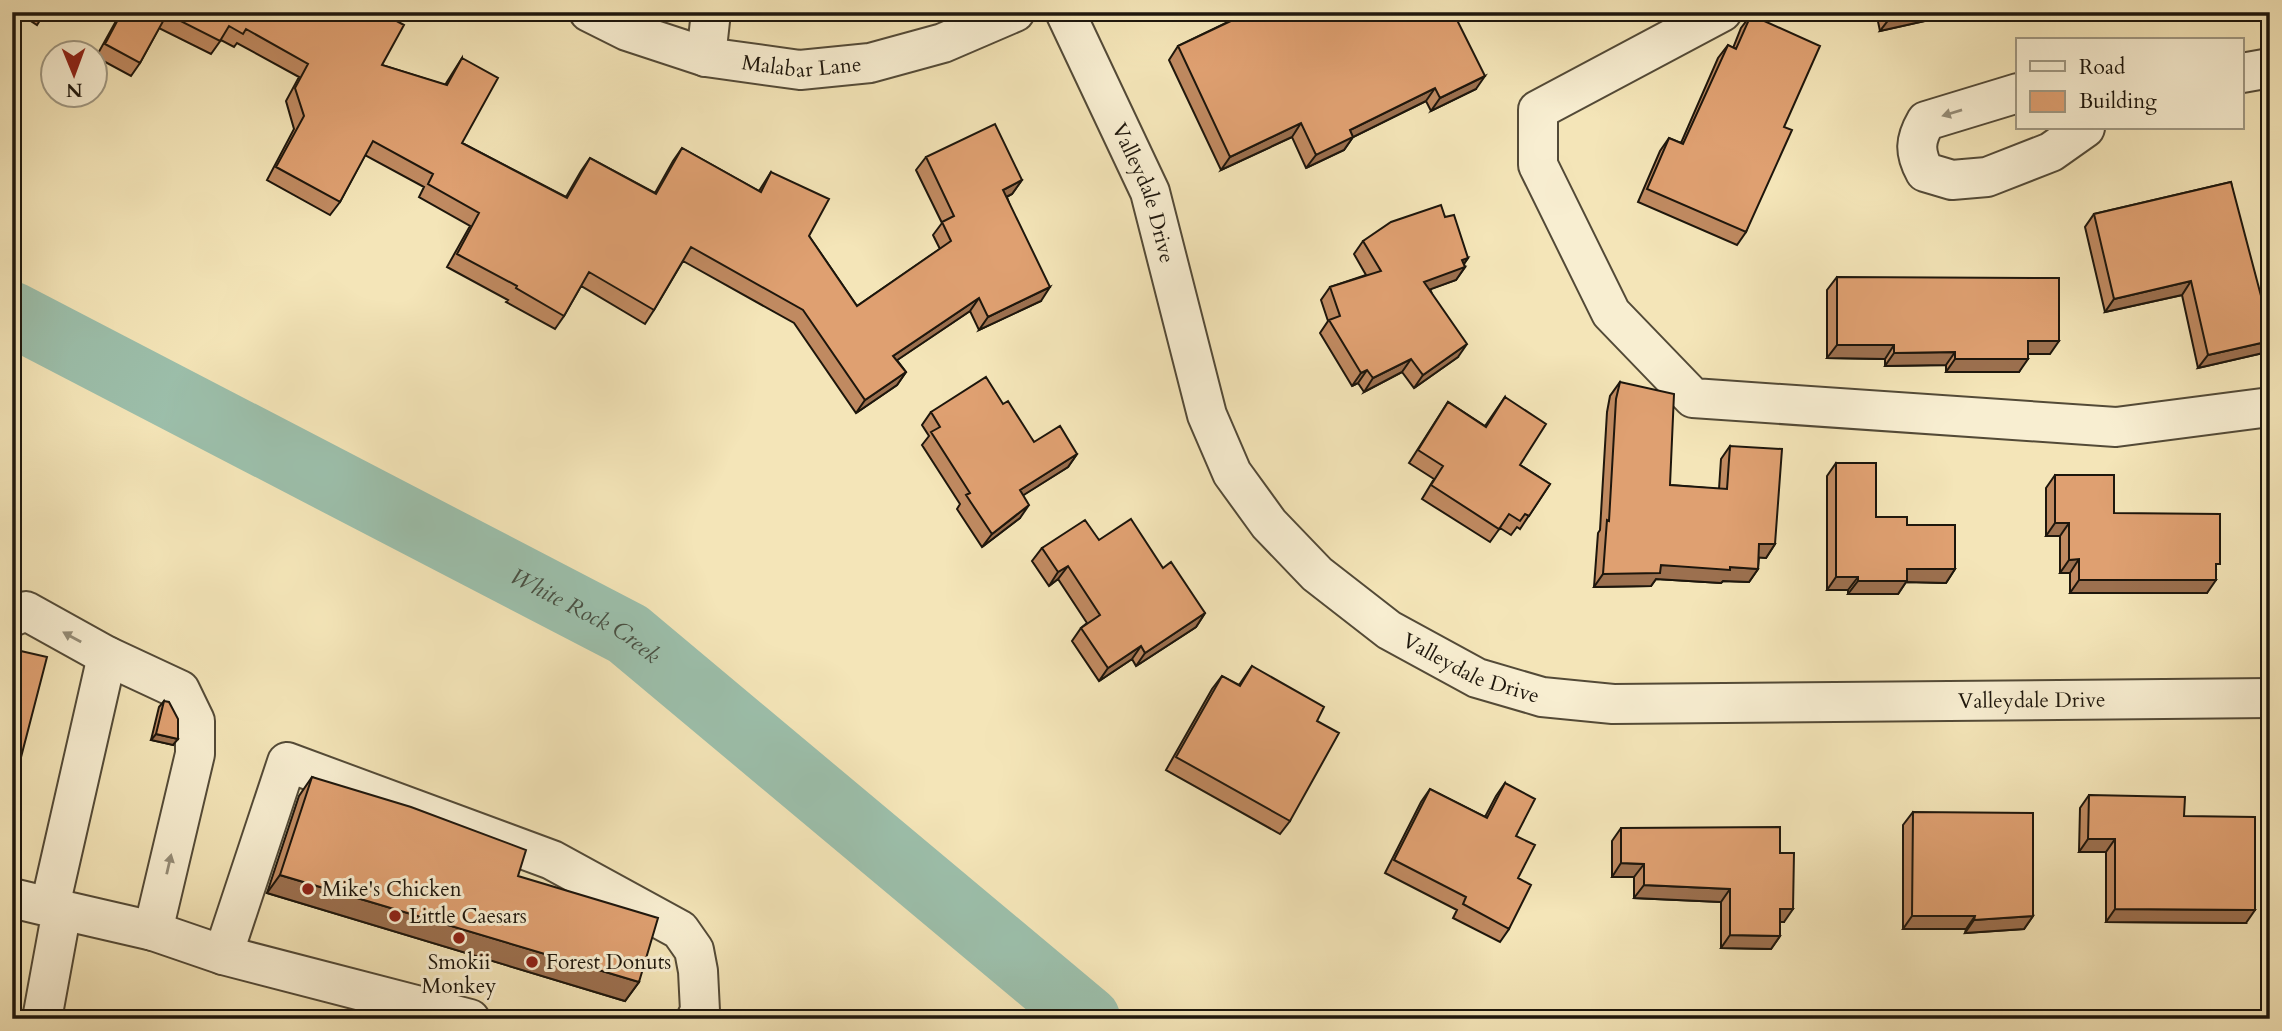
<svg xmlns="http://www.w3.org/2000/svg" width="2282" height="1031" font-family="Cardo,serif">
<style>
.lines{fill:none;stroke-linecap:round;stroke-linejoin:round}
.river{stroke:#9cbfab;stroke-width:65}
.minor-casing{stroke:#534a37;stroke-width:42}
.minor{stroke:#f8eed1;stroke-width:38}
.wall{fill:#c08a61;stroke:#1d160c;stroke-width:2}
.shaded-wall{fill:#9c704f;stroke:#1d160c;stroke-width:2}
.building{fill:#dfa071;stroke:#1d160c;stroke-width:2}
.oneway{fill:#958d78}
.poi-dot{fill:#8f2418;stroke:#f8eed1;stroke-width:2.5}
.labels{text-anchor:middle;stroke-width:6;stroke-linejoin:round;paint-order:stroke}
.street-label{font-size:21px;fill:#1d160c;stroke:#f8eed1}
.poi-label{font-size:21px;fill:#1d160c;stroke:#f8eed1;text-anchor:start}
.water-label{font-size:23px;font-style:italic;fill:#495144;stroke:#f8eed1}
</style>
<rect width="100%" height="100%" fill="#f4e5b8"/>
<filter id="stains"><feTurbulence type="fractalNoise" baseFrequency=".00286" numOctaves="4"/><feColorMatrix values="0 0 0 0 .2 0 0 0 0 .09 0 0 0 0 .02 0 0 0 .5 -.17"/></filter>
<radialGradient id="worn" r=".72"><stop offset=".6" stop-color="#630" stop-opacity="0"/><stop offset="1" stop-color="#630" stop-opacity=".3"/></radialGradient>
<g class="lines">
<path class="river" id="s1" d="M12,314L628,634L1088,1019"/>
<g class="minor-casing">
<g id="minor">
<path id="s2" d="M589,12L627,31L706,57L800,70L870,63L943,43L1015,12"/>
<path id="s3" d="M1065,12L1150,192L1207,415L1232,473L1269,524L1317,574L1389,630L1477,678L1542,697L1613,704L2270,698"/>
<path d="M1722,12L1538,110V165L1611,313L1693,398L2116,427L2270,407"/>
<path d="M706,57L711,12"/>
<path d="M2242,73L2270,68"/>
<path d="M2018,93L1926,121C1915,140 1914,152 1925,172L1952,180L1987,177L2051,152L2085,128"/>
<path d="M12,617L26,611L107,656L180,690L195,721V754L153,931"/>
<path d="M12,898L62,910L42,1019"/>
<path d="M50,906L107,656"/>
<path d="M62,910L153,931L223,955L470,1019"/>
<path d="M223,955L287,762L552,860L680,930L694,950L698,971L700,1011L696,1019"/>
</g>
</g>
<use href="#minor" class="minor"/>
</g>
<path class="wall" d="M17,12H45L37,25Z
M121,12H340L353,19L358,12H380L382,65L445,85L462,58V143L566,197L581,171L590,158L655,193L673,161L682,148L759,191L771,172L809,236L857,306L940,249L933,235L942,223L916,170L926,157L1022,180L1012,194L1007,197L1041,301L979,330L970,311L897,360L906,372L897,385L856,413L794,323L683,261L654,310L645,324L581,286L564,316L555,329L506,302L508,300L447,267L470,226L419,197L424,187L365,155L340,202L330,215L267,180L294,129L286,101L299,77L237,43L234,47L221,40L211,54L159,28L140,63L131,76L96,57Z
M1303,12H1459L1454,14L1476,89L1431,111L1426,101L1353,137L1344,150L1306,168L1292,137L1221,170L1169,60L1178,46L1228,22L1232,18L1296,16Z
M1876,12H1965L1880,31Z
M1751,15L1784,127L1746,232L1737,245L1638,202L1660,151L1669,138L1681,143L1718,58L1728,45L1733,48L1741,28Z
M2231,182L2263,353L2198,368L2182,295L2105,312L2085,227L2094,214Z
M1445,217L1468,258L1464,264L1465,267L1456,280L1430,289L1458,357L1414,388L1402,372L1364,392L1358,383L1352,386L1320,333L1328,321L1321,300L1330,287L1366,275L1354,254L1363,241Z
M1837,277L2050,354H2028L2019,372H1946V365L1885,366V359L1827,358V290Z
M1620,382L1670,485L1719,489L1721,459L1730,446L1775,544L1766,558L1759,557L1758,569L1749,582L1723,581L1721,583L1656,579L1651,586L1594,587L1598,533L1600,530L1607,412L1610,396Z
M1505,397L1520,465L1550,484L1520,529L1517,527L1511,535L1500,528L1490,542L1422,499L1434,479L1409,463L1448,402L1485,426Z
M1003,404L1034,442L1077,454L1068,467L1023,495L1020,518L982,547L957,509L960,504L922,445L929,436L922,425L931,412Z
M1836,463L1876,517L1907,525L1955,569L1946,583L1906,582L1898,594H1848V590H1827V476Z
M2055,475L2114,513L2216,570L2207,593H2070V573H2060V536H2046V488Z
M1099,540L1163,568L1205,613L1196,627L1136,666L1132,659L1099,681L1072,641L1081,628L1087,623L1058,579L1049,586L1032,561L1042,548Z
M1252,666L1317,721L1290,821L1280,834L1166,770L1212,689L1222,676L1239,685Z
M164,701L173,745L151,740L159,707Z
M312,777L518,876L639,982L625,1001L267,893L299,796Z
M1505,783L1516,836L1518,878L1509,929L1500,942L1453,918L1457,910L1385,873L1421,802L1430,789L1485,817L1496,796Z
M2089,795L2184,816L2246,923L2106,922V852H2079L2080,808Z
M1913,812L2033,916L2024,929L1965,933L1966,929H1903V825Z
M1621,828L1780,853L1784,922H1780V936L1771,949L1721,948V902L1634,898V877H1612V841Z"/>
<path class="shaded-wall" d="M1915,12H1965L1880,31L1890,18Z
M1485,76L1476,89L1431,111L1440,98Z
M1435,88L1426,101L1353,137L1344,150L1306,168L1316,155L1350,130Z
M1301,123L1292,137L1221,170L1230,157Z
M1022,180L1012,194L994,203L1003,190Z
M1468,258L1461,268L1465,267L1456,280L1415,295L1424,282L1462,260Z
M2191,281L2182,295L2105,312L2114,299Z
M1050,287L1041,301L979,330L988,317Z
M979,298L970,311L884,369L893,356Z
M2028,341H2059L2050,354H2019Z
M2270,341V344L2263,353L2198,368L2208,355Z
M1467,344L1458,357L1414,388L1423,375Z
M1837,345H1894L1885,359L1827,358Z
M1955,352L1946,365L1885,366L1894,353Z
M1411,359L1402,372L1364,392L1373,378Z
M1955,359H2028L2019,372H1946Z
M1367,370L1358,383L1352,386L1361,373Z
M906,372L897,385L856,413L865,400Z
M1077,454L1068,467L1011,503L1020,490Z
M1029,505L1020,518L982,547L992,534Z
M2055,523H2069L2060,536H2046Z
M1759,544H1775L1766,558L1750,557Z
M2079,559L2070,573H2060L2069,560Z
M1661,565L1730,567L1758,569L1749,582L1723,581L1721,583L1656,579L1651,586L1594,587L1603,574Z
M1068,566L1058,579L1049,586L1058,572Z
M1907,569H1955L1946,583L1906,582L1898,594H1848L1858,581Z
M1836,577H1858L1848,590H1827Z
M2079,580H2216L2207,593H2070Z
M1205,613L1196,627L1136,666L1145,653Z
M1141,646L1132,659L1099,681L1108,668Z
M156,734L178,739L173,745L151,740Z
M2088,839H2115L2106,852H2079Z
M1621,863L1644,864L1634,877H1612Z
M280,875L639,982L625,1001L267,893Z
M1644,885L1730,889L1721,902L1634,898Z
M1780,909H1793L1784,922H1771Z
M2115,909L2255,910L2246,923L2106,922Z
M1912,916H1975L1966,929H1903Z
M2033,916L2024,929L1965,933L1974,920Z
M1730,935L1780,936L1771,949L1721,948Z"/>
<path class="building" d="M122,12H340L354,20L359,12H380L404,25L382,65L447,85L462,58L498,78L462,143L567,198L590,158L656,194L682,148L761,192L771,172L829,199L809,236L857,306L951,241L942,222L954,216L926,157L995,124L1022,180L1003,190L1050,287L988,317L979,298L893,356L906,372L865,400L803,310L691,247L654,310L589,272L564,316L516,288L517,286L457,254L479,213L428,184L433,174L373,141L340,202L276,167L304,116L295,88L308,64L246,29L243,34L229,26L220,41L167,14L140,63L105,44Z
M1243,12H1294L1296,16L1303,12H1453L1485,76L1440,98L1435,88L1350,130L1353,137L1316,155L1301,123L1230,157L1178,46L1233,20L1232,18Z
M1888,12H1915L1890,18Z
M1751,15L1820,46L1784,127L1792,130L1746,232L1647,189L1669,138L1683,144L1728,45L1736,49Z
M2231,182L2270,330V341L2208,355L2191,281L2114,299L2094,214Z
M1441,205L1445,217L1454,215L1468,258L1462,260L1465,267L1424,282L1467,344L1423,375L1411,359L1373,378L1367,370L1361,373L1329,320L1340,316L1330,287L1381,271L1363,241L1391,222Z
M1837,277L2059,278V341H2028V359H1955V352L1894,353V345H1837Z
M986,377L1003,404L1008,401L1034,442L1060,426L1077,454L1020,490L1029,505L992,534L966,495L970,493L931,432L940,427L931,412Z
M1620,382L1674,394L1670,485L1727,489L1730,446L1782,449L1775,544H1759L1758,569L1730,567V570L1661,565L1660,573L1603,574L1607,520L1609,521L1616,399Z
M1505,397L1546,424L1520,465L1550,484L1529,516L1525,514L1520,521L1509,514L1499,529L1431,485L1443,466L1418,450L1448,402L1486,427Z
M1836,463H1876V517H1907V525H1955V569H1907V581H1858V577H1836Z
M2055,475H2114V513L2220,514V564H2216V580H2079V559L2069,560V523H2055Z
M1131,519L1163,568L1171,562L1205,613L1145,653L1141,646L1108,668L1081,628L1100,615L1068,566L1058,572L1042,548L1085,520L1099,540Z
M12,649L47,657L12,792Z
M1252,666L1324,707L1317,721L1339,733L1290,821L1176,757L1222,676L1240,686Z
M164,701L169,702L178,719V739L156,734Z
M312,777L411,807L526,850L518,876L658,918L639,982L280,875Z
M1505,783L1535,799L1516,836L1535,845L1518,878L1531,885L1509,929L1463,904L1466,897L1394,860L1430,789L1487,818Z
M2089,795L2185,797L2184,816L2255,817V910L2115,909V839H2088Z
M1913,812L2033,813V916L1974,920L1975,916H1912Z
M1780,827V853H1794L1793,909H1780V936L1730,935V889L1644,885V864L1621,863V828Z"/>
<defs><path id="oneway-solid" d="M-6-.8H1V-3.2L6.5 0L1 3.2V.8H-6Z" transform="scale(1.75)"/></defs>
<g class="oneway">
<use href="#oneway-solid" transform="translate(1952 113) rotate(163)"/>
<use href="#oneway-solid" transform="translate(72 637) rotate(-151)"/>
<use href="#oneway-solid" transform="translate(169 864) rotate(-77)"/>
</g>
<g class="poi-dot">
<circle cx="308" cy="889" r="7"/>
<circle cx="395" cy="916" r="7"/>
<circle cx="459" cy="938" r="7"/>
<circle cx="532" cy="962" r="7"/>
</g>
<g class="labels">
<g class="street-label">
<text dy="7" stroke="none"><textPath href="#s2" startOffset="222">Malabar Lane</textPath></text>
<text dy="7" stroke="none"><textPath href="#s3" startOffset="198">Valleydale Drive</textPath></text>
<text dy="7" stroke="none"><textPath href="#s3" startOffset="807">Valleydale Drive</textPath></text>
<text dy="7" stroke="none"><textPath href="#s3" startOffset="1374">Valleydale Drive</textPath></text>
</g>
<g class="poi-label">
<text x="322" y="896">Mike's Chicken</text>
<text x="409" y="923">Little Caesars</text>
<text x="459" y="969" text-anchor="middle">Smokii<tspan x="459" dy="24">Monkey</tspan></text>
<text x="546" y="969">Forest Donuts</text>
</g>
<g class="water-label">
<text dy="8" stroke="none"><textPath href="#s1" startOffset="648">White Rock Creek</textPath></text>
</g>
</g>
<rect width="2282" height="1031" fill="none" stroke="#f4e5b8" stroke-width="42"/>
<rect x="14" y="14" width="2254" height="1003" fill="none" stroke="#1d160c" stroke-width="3.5"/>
<rect x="21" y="21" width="2240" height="989" fill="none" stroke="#1d160c" stroke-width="2"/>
<rect x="2016" y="38" width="228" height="91" fill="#f8eed1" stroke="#a09882" stroke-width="2"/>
<rect x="2030" y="61" width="35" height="10" fill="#f8eed1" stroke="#a09882" stroke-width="2"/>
<text x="2079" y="74" font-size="21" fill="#1d160c">Road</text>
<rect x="2030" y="91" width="35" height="21" fill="#dfa071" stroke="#a09882" stroke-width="2"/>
<text x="2079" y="108" font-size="21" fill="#1d160c">Building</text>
<g transform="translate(74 74) rotate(179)"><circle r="33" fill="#f8eed1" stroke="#a09882" stroke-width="2"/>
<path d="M0-5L12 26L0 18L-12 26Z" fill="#8f2418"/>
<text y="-10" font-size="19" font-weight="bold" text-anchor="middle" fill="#1d160c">N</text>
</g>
<rect width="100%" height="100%" filter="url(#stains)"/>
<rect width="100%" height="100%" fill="url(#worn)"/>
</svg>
